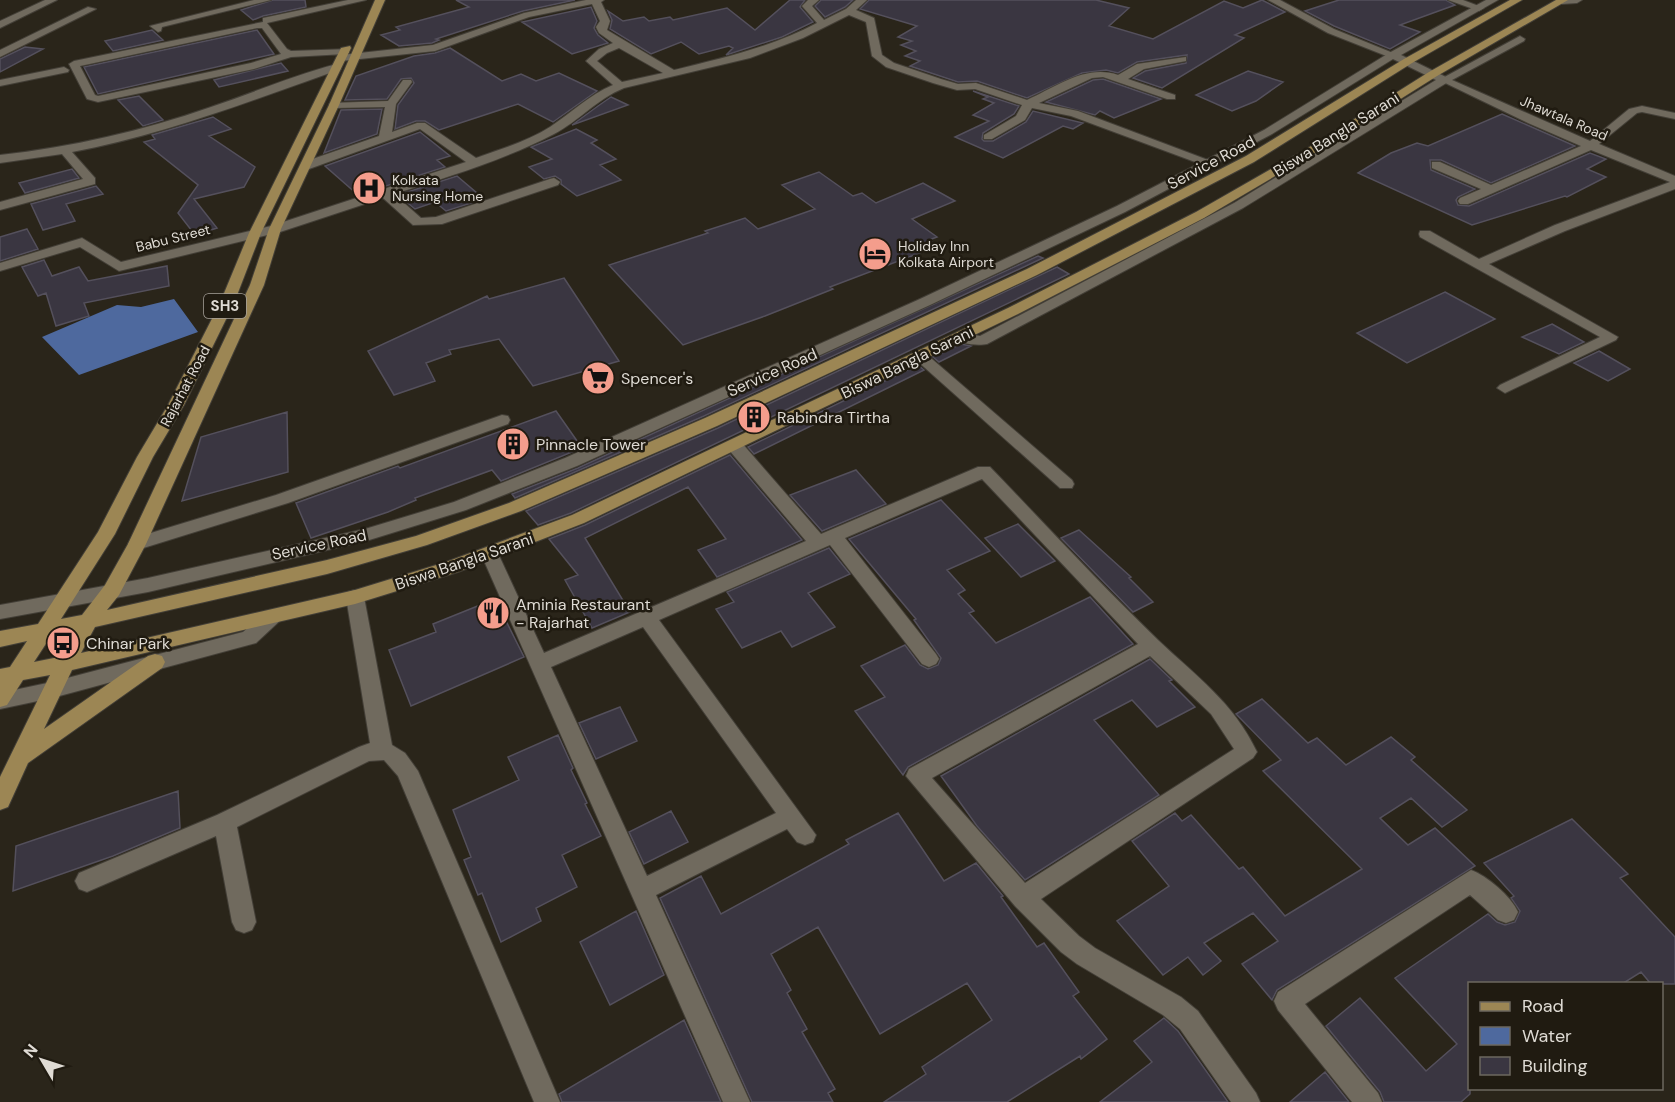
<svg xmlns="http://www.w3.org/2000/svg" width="1675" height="1102" font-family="'DM Sans',sans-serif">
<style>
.water{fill:#4e699e}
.building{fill:#3a3641;stroke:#54505c;stroke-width:1.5}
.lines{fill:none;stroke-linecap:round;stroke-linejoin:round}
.street-casing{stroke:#433f37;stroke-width:2}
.secondary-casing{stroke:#433f37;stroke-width:2}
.primary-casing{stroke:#433f37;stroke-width:2}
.street{fill:#706a5e;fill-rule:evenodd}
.secondary{fill:#706a5e;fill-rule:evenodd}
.primary{fill:#9c8654;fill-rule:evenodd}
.labels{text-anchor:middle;stroke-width:5;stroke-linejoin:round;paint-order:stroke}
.far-street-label{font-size:14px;fill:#dfdbd4;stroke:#201b11}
.far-poi-label{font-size:14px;fill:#dfdbd4;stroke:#201b11;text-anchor:start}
.shield{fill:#201b11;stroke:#a6a19a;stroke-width:1.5}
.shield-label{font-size:15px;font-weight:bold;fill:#dfdbd4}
.street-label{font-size:16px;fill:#dfdbd4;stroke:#201b11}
.poi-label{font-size:16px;fill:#dfdbd4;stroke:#201b11;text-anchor:start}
</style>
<rect width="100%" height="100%" fill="#2a251a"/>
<path class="water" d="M174,299L198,332L79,375L42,337L117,305L141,307Z"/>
<path class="building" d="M273,0H305L306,7L263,16L253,20L241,10Z
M456,0H575L523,11L436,39L439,40L432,43L399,46L381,35L400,30L396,27L469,7Z
M790,0H805L800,7L813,22L782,37L726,55L733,48L729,46L699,54L681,42L651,54L610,29L612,20L608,11L623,21L644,17L649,21L670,17L673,20L727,8L755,30Z
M821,0H853L845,7L825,17L815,6Z
M869,0H1096L1129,8L1109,26L1153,39L1224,1L1243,8L1262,0L1285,12L1235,35L1244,38L1162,88L1133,78L1145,71L1186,63L1187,55L1137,62L1118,73L1106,70L1082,73L1027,98L977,81L958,82L910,66L920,61L905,56L916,51L901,45L912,41L898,37L917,26L860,9Z
M1339,0H1446L1455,5L1400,25L1420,32L1390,49L1334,26L1305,11Z
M591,7L597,21L594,28L598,35L608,43L572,54L522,22Z
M152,30L163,40L113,51L105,41Z
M257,30L274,54L98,94L84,67Z
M25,47L43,49L0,72V59Z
M450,48L502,81L521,74L536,81L559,73L597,91L553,122L518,104L439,130L425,121H416L395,129L398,105L414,83L411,78L401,79L387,99L345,100L356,76L414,56L435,53Z
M281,63L288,71L219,87L214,80Z
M1248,71L1283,82L1256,101L1232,111L1196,95Z
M1103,79L1161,99L1114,118L1100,111L1095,115L1046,102L1093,80Z
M973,91L1019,106L1014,114L983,133L982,139L984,141H993L1026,122L1033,111L1083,123L1073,129L1063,126L1003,158L955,137L989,121L973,115L994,103L983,99L988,97Z
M139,96L163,120L143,126L118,100Z
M611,97L628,105L572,125L598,106Z
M382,109L377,134L324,153L341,110Z
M1502,114L1575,146L1491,183L1441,160H1430L1431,170L1475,189L1458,197L1456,200L1458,205L1469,206L1590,153L1606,159L1587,169L1606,177L1567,197L1565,196L1472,225L1358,173L1391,153L1417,143L1428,146Z
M213,117L231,129L209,136L255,167L244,187L194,199L217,228L195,235L178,213L198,185L144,142L155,139L152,135Z
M576,129L597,140L591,143L616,159L600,165L621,180L577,196L561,184V180L555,176L544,179L529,167L552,159L531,147Z
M420,132L450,156L437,160L445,167L358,195L325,166Z
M72,169L79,178L25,193L19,183Z
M819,172L853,196L862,193L876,203L923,183L955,201L912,219L937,237L929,240L938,246L830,287L833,289L765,316L683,345L609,265L708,233L705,231L745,218L758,229L815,209L782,185Z
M457,176L484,199L446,211L435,202L415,209L398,195Z
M96,186L103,194L66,204L75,221L43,230L31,204Z
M27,229L38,249L0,261V237Z
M1038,256L1043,258L704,416L515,498L512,494L578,468Z
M44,260L52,276L79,267L88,281L167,266L169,286L84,303L89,316L56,326L46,293L38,296L22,267Z
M1057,267L1069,274L571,513L538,525L526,511L718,428Z
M564,278L619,361L533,386L499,339L449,350L451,354L426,363L435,381L394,395L368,351L487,296L489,299Z
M1445,292L1495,319L1407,363L1357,333Z
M1552,324L1584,342L1559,354L1522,337Z
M961,344L971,346L939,362L933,357Z
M1599,351L1630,369L1608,381L1574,363Z
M918,365L924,370L754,454L748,447Z
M556,411L582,448L501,481L492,470L415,498L416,500L388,512L311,538L296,503L398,466L400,468Z
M287,412L288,472L182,501L201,437Z
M730,455L802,540L717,577L698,550L726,539L688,487L585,538L630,612L592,628L565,580L578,575L549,539L585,525Z
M856,470L886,504L822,531L790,495Z
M941,500L990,551L947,570L965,590L958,594L974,611L969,613L996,643L1090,597L1133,644L908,767L903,775L855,711L885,697L861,666L905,645L920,665L928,669L938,665L941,658L914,620L916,619L849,539Z
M1018,524L1055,561L1021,577L985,538Z
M1079,530L1131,577L1129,578L1153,602L1133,612L1061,538Z
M829,548L850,574L808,593L835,627L792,647L781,631L742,648L716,609L734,602L727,592Z
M495,599L524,657L411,706L389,650L436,632L433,624Z
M1150,659L1172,680L1169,681L1195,707L1157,727L1132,700L1094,720L1159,795L1025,880L977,826L941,776Z
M1262,699L1308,743L1317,738L1346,765L1391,737L1415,757L1411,760L1467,810L1442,827L1411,798L1380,818L1408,845L1435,828L1475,866L1277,990L1272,1000L1242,964L1278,941L1253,913L1204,943L1221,961L1203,975L1188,957L1163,975L1117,921L1169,886L1132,841L1175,813L1182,821L1191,815L1239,869L1243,867L1285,916L1362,869L1263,771L1281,760L1236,714Z
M620,707L637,741L596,759L579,723Z
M558,735L573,768L571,770L587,803L585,804L601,836L562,855L577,887L536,908L541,921L501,942L482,893L478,895L464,860L471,857L453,810L519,780L508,757Z
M178,791L180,828L113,856L13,891L16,846Z
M671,811L688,842L644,864L629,832Z
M898,813L944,881L976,863L1003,896L1001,897L1037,947L1044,943L1079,992L1073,996L1107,1039L1081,1059L1080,1056L1007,1102H884L926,1074L922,1067L992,1020L967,983L880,1034L818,927L771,954L791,990L787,993L807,1029L802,1032L835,1089L828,1093L833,1102H752L660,898L701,876L721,914L849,844L846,840Z
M1572,819L1628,874L1620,878L1675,937V984H1651L1641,972L1622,984H1470V1094L1461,1102H1384L1380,1092L1326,1026L1360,998L1426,1071L1457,1044L1395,978L1488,914L1497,922L1505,925L1515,922L1520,911L1511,898L1514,896L1484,863Z
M636,911L664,975L610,1005L580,942Z
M1164,1018L1178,1031L1228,1102H1100L1152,1062L1134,1041Z
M684,1020L721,1102H562L559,1094Z
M1325,1072L1349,1102H1290Z"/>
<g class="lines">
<g class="street-casing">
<path id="street" d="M45,0H57L0,28V21Z
M254,0H271L162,27L161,31L158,32L150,26Z
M348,0H366L267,23L287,49L291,51L349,49V53L345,54L291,57L254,69L98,102L87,99L69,64L74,61L263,22V18ZM257,28H262L281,54L251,63L98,96L95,95L80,66Z
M586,0H604L601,2L610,21L607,30L674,70C723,58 772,47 817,23L802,6L808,0H819L812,6L824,20L846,9L856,0H867L856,10L874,18L882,55L894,63L941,79L958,84L976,83L1027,100C1056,87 1086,64 1118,75L1137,64L1186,57V61L1144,69L1128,79L1175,95V99H1167L1103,77L1092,78L1039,103L1078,111L1216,163L1214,166H1206L1071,116L1032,108L1025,120L992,139H984V135L1016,116L1022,105L975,89L957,90L933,83L886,67L872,56L866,22L849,15L803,38L750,58L624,88C597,99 579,121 554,134C504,160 448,177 394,194L421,218L436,217L550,179L554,178L560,182L558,185L442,224L413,225L383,198L280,232L119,271L80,247L0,271V263L82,238L121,262L271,226L466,162L420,129L309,169H301V163L379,136L385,107L334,108L329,105L330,103L388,101L403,80H411L412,82L396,104L392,132L417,123H425L476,158C501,149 528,141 550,127C571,113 589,95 613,85L586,61L599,49L613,43L599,33L596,27L600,21L592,4L529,17L435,51L341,61L336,58L341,55L433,45L524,13ZM619,48L663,73L622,82L597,61L607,53Z
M1268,0H1280L1334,29L1398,55L1389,57L1328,33Z
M1448,0H1463L1484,8L1479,11Z
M88,7L96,9L0,57V50Z
M1520,36L1525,39L1524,41L1452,80L1590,141L1629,109L1642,106L1675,113V119L1642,112L1637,113L1599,144L1675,176V189L1565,231L1489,264L1618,337L1616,340L1505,393L1497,388L1500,385L1600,337L1420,237L1419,234L1420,231H1430L1479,259L1555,225L1670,182L1591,150L1468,204H1460L1458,201L1460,198L1481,189L1432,168V162H1440L1491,185L1581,146L1528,123L1439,80Z
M337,64L341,65V69C253,100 164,135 72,152L95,178V184L0,210V202L83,179L62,154L0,163V155C72,147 142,131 211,107C253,93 294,75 337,64Z
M64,67L69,70L68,72L0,86V80Z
M920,352L925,353L1072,480L1074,484L1072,488H1060L915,359L913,356L915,353Z
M502,415L508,416L510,420L508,424L288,503L137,550L131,549L128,544L131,539L276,495Z
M735,441L741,442L821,534L978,467H990C1046,525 1100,584 1158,640C1197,677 1233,702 1257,752L1253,758L1041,899L1079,936L1095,948L1181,997L1198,1011L1256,1093L1260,1102H1231L1180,1029L1163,1015L1077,964L1061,952L1015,906L906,776L909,769L1138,644L982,479L845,538L936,654L939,659L936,664L929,667L922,664L830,545L659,620L816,835L813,842L805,845L797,842L787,829L656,895L750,1102H723L481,554L484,549L490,547L496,549L544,653L806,541L729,450L727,446L729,442ZM643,627L776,813L647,876L551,667ZM1150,656L1211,714L1234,749L1025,883L932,778Z
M355,590L362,592L364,597L392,745L405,753L418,771L560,1102H534L398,776L384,760L369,761L237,827L256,922L252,930L244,933L236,930L232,922L216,836L87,892L79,889L75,881L79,873L217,815L359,747L370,743L346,597L348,592Z
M1471,870C1487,876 1511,896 1518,912L1514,920L1506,923L1498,920L1470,895L1305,1004L1378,1093L1382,1102H1352L1278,1010L1274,1001L1278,992Z"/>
</g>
<g class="secondary-casing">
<path id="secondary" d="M1486,0H1498L1401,55L1448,78V82L1243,208L987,344C978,346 959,344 953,337L960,333L980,336L1234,203L1436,80L1393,59L1272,134L1125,212L930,305L577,466L466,510L366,541L148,592L0,619V605L148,578L365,529L454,502L565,458L920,299L1117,206L1264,130L1389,53Z
M1558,0H1582L1577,3L1562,4Z
M275,609L282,611L285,616L256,643L52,698L0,709V693L52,682L243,632L268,611Z"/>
</g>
<g class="primary-casing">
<path id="primary" d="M375,0H385L339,105L281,229L264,285L146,544L119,595L107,610L327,560L416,536L509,503L705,418L1027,269L1246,156L1404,59L1510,0H1522L1412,63L1254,162L1037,275L717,426L521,511L427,545L327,574L95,627L81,653L355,590L446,562L572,515L1008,308L1196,212L1313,145L1429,72L1556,0H1568L1437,76L1321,149L1204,218L1018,314L584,523L458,572L355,604L72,670L44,729L148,656L155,654L162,656L165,662L162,668L28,763L8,807L0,810V777L50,675L23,680L7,705L0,707V669L10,667L27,641L0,647V631L38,624L98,532L137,457L168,405L220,303L249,233L341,48L350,46L351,48L261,233L234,303L184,405L153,457L115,534L61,619L82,615L105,585L128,544L250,285L269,229L329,105ZM73,631L59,657L34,662L51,636Z"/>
</g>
<use href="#street" class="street"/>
<use href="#secondary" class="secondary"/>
<use href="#primary" class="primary"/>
</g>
<defs>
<g id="hospital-disc" transform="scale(1.725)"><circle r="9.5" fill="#f49d8c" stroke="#201b11"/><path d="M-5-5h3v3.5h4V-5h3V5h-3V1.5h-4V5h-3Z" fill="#111"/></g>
<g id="hotel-disc" transform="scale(1.725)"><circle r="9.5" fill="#f49d8c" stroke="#201b11"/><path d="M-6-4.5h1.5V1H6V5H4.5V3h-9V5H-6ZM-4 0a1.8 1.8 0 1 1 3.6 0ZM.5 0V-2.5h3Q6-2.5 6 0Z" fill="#111"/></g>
<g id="supermarket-disc" transform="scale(1.725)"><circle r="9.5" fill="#f49d8c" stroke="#201b11"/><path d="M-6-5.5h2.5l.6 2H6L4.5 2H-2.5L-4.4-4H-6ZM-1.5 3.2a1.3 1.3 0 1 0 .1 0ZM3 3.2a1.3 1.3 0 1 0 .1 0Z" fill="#111"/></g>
<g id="building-disc" transform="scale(1.725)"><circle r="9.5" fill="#f49d8c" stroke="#201b11"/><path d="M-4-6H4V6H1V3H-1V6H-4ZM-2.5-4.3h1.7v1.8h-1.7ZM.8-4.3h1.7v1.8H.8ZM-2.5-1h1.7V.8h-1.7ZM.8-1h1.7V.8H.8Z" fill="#111"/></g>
<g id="restaurant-disc" transform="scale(1.725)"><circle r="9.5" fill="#f49d8c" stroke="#201b11"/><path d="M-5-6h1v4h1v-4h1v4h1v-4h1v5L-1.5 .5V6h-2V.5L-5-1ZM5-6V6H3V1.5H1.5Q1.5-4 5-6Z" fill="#111"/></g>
<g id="bus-disc" transform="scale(1.725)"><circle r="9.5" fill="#f49d8c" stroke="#201b11"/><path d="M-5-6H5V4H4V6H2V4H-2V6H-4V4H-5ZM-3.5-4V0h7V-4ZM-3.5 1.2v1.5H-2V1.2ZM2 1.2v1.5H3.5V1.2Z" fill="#111"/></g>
</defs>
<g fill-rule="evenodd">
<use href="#hospital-disc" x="369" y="188"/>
<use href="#hotel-disc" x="875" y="254"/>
<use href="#supermarket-disc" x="598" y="378"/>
<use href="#building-disc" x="754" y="417"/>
<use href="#building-disc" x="513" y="444"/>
<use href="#restaurant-disc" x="493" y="613"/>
<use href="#bus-disc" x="63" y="643"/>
</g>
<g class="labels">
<g class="far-street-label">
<text transform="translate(1564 118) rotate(23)" y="5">Jhawtala Road</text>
<text transform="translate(173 238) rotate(-14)" y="5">Babu Street</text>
<text transform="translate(185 386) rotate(-62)" y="5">Rajarhat Road</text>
</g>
<g class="far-poi-label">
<text x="392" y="185">Kolkata<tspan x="392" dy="16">Nursing Home</tspan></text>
<text x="898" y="251">Holiday Inn<tspan x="898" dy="16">Kolkata Airport</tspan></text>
</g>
<rect class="shield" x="204" y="294" width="42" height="24" rx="4.5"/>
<g class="shield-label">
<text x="225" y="311">SH3</text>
</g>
<g class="street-label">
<text transform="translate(1336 134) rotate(-32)" y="6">Biswa Bangla Sarani</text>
<text transform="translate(1211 162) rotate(-28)" y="6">Service Road</text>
<text transform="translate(907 362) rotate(-26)" y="6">Biswa Bangla Sarani</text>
<text transform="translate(772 372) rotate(-24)" y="6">Service Road</text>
<text transform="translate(319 544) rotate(-12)" y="6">Service Road</text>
<text transform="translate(464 561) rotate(-19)" y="6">Biswa Bangla Sarani</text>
</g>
<g class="poi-label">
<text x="621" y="384">Spencer's</text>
<text x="777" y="423">Rabindra Tirtha</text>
<text x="536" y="450">Pinnacle Tower</text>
<text x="516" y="610">Aminia Restaurant<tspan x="516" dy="18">- Rajarhat</tspan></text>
<text x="86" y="649">Chinar Park</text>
</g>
</g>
<rect x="1468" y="982" width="195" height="108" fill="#201b11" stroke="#6c685f" stroke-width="1.5"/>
<rect x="1480" y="1002" width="30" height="9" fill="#9c8654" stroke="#6c685f" stroke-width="1.5"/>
<text x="1522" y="1012" font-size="18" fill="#dfdbd4">Road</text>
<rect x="1480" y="1027" width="30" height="18" fill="#4e699e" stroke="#6c685f" stroke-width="1.5"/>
<text x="1522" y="1042" font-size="18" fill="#dfdbd4">Water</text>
<rect x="1480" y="1057" width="30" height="18" fill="#3a3641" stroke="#6c685f" stroke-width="1.5"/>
<text x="1522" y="1072" font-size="18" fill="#dfdbd4">Building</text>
<g transform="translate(42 1060) rotate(309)" stroke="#201b11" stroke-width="4.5" paint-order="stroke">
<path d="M0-4.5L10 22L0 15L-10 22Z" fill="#dfdbd4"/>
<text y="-9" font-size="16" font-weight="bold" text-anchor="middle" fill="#dfdbd4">N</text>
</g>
</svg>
